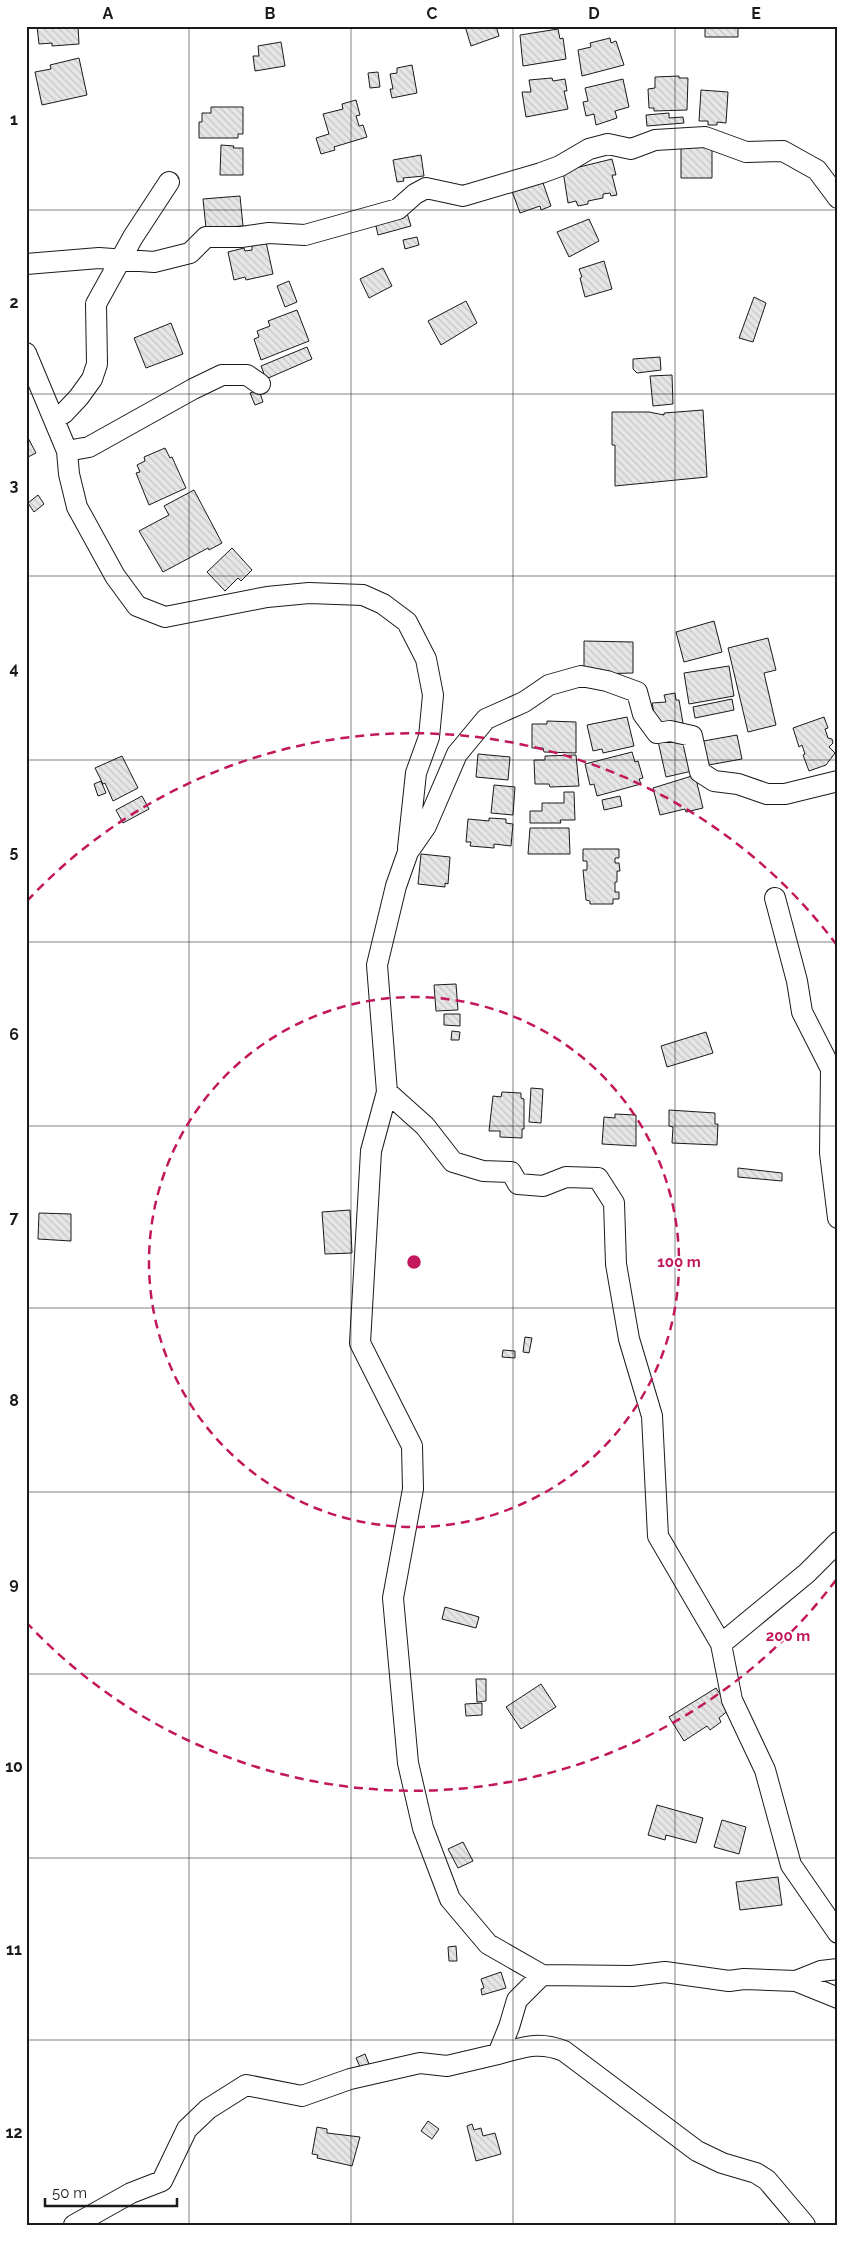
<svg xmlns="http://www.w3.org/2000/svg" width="864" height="2251" font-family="Raleway,sans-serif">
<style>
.building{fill:url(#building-back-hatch);stroke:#1a1a1a}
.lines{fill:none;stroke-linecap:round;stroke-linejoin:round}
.minor-casing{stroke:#1a1a1a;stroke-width:22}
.minor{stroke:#fff;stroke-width:20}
.grid{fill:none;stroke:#1a1a1a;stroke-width:1;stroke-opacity:0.55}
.ring{fill:none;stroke:#c2185b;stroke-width:2.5;stroke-dasharray:9 6}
.centre{fill:#c2185b;stroke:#fff;stroke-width:2.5}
.ring-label{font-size:15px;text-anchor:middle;font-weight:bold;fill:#c2185b;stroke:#fff;stroke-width:4;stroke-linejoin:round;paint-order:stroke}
.neatline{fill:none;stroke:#1a1a1a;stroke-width:2}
.grid-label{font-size:16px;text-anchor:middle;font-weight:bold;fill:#1a1a1a}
</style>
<defs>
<pattern id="building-back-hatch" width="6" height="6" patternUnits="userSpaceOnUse" patternTransform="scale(1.25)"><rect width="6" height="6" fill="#e6e6e6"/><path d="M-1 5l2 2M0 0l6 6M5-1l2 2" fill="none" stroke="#c5c5c5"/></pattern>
</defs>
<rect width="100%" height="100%" fill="#fff"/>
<path class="building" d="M37,26H78L79,44L52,46V43L39,44Z
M465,26H496L499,36L471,46Z
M705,26H738V37H705Z
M558,29L560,39L563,38L566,59L523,66L520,35Z
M610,38L611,43L616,41L624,65L582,76L578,50L591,47L590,43Z
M281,42L285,66L255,71L253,56H259L258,46Z
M79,58L87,95L42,105L35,72L51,69L50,65Z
M412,65L417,93L392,98L390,89H393L390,74L397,73V68Z
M378,72L380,87L370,88L368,73Z
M679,76V78H688L687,110L654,111V108H649L648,89L655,88V77Z
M552,78L553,81L565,79L567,91H564L568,109L526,117L522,92H531L529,80Z
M623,79L629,107L615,111L617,118L596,125L594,114L586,116L583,102L588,101L585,88Z
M701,90L728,92L726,123L717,122V125H708V121H699Z
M356,100L360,115L356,116L359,126L363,125L367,137L334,147L335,150L321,154L316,138L329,134L323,114L343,109L342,104Z
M211,107H243V134H238V138H199V122H202V113H211Z
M669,113V118L683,117L684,123L647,126L646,115Z
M221,145L234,146L233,148H243V175H220Z
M681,146H712V178H681Z
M421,155L424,176L403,178L404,181L397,182L393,160Z
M612,159L616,175H612L617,195L611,196L610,193L603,194V198L588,201V204L578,206L576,201L568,203L563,171Z
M542,180L551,206L541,210L540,206L520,213L512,191Z
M240,196L243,226L206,228L203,199Z
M407,213L411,226L378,235L375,222Z
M589,219L599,241L569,257L557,232Z
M417,237L419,245L405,249L403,240Z
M266,242L273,274L246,280L245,277L234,280L228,252L244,248L245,251L252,250V246Z
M604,261L612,289L585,297L580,278L582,277L579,269Z
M383,268L392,286L369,298L360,279Z
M289,281L297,302L285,307L277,286Z
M754,297L766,303L753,342L739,338Z
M466,301L477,323L441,345L428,321Z
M297,310L309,341L261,360L254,339L259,337L257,331L270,326L268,321Z
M171,323L183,354L146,368L134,338Z
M307,347L312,359L266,379L261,366Z
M660,357L661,370L637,373L633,369V359Z
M672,375L673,404L653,406L650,376Z
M259,390L263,402L255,405L250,393Z
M703,410L707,477L615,486V445H612V412H649L664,415V413Z
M26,434L36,453L26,458Z
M165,448L170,458L172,457L186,488L149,505L136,473L140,472L137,465L145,461L144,457Z
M194,490L222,543L209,550L208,548L163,572L139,531L169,515L164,506Z
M38,495L44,504L34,512L28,503Z
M232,548L252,570L241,581L238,578L225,591L207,572Z
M714,621L722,652L684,662L676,632Z
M768,638L776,670L764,673L776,725L748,732L728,648Z
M584,641L633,642V673L590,674L584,671Z
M729,666L734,696L689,704L684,673Z
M675,693L676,700H679L683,723L657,728L652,703L666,702L664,695Z
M732,699L734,710L695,718L693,707Z
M627,717L634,746L603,753L602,749L593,751L587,725Z
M824,717L828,728L825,729L828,738L832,739L833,743L829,747L835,753L826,765L809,771L803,755L805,754L802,745L799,747L793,728Z
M547,721L576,722V753L544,752L543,748H532V724H547Z
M683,735L692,771L666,777L658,741Z
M737,735L742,759L703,766L698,742Z
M632,752L635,762L638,761L643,778L639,779L641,784L597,796L594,784L590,785L585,764Z
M478,754L510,757L508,780L476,777Z
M576,755L579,786L550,787L549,784H535L534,760H545V756Z
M122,756L138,788L113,801L105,783L103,784L95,768Z
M695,775L703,808L686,812L685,809L660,815L653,788Z
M101,781L106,793L98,796L94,784Z
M494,785L515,787L513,815L491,813Z
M564,792H574L575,820H560L561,823H530V811H542V803H564Z
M142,796L149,809L123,823L116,810Z
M620,796L622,806L604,810L602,800Z
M489,818L506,819V823L513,824L511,846L494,844V848L470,846L471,842H466L468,819L489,821Z
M530,828H569L570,854H528Z
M583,849H619V858H615V863H619L620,871H617V882H615V892H619V899H613V904H590V901L586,900L583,870H587V861H583Z
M421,854L450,857L448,884L445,883V887L418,884Z
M456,984L458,1010L436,1011L434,985Z
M444,1014H460V1026L444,1025Z
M452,1031L460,1032L459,1040H451Z
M706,1032L713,1053L667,1067L661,1046Z
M531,1088L543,1089L541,1123L529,1122Z
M502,1092L521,1093V1098L524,1099V1129H522V1138L500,1137V1131H489L493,1096L501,1097Z
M669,1110L715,1113V1124H718L717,1145L672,1143L673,1127L669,1126Z
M615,1114L636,1115V1146L602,1144L604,1117L615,1118Z
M738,1168L782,1173V1181L738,1177Z
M350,1210L352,1253L325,1254L322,1212Z
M39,1213L71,1214V1241L38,1239Z
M525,1337L532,1338L529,1353L523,1352Z
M503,1350L515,1351V1358L502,1357Z
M445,1607L479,1617L476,1628L442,1619Z
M476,1679H486V1701L477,1702Z
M541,1684L556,1707L521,1729L506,1707Z
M716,1688L730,1709L719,1718L721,1722L710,1730L707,1726L684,1741L669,1717Z
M482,1703V1715L466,1716L465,1704Z
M657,1805L703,1818L696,1843L666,1835L665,1840L648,1835Z
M722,1820L746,1827L739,1854L714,1847Z
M463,1842L473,1861L458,1868L448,1849Z
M778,1877L782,1905L740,1910L736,1882Z
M456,1946L457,1961H449L448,1947Z
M501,1972L506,1988L482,1995L481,1989L484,1988L481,1979Z
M365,2054L369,2064L360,2067L356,2058Z
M428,2121L439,2129L432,2139L421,2131Z
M472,2124L474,2130L481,2128L483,2136L495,2133L501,2154L476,2161L467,2126Z
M317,2127L327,2129V2133L360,2137L352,2166L317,2158L318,2155L312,2154Z"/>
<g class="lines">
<g class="minor-casing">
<path id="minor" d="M26,264L99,258L154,262L190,253L206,237H241L269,233L305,235L398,209L415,194L426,188L463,196L541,173L560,166L589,149L608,144L631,149L655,140L705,137L746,152L783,151L817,170L838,198
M26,353L67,451L69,474L77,507L115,576L137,606L165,617L267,597L309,593L363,595L383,604L407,622L426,659L433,695L429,737L416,773L408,848
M54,419L64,413L79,397L92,379L97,364L96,304L133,237L169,182
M67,451L89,447L193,389L222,375H247L260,384
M838,781L785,794H767L738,784L714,781L700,772L692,736L670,731L657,733L643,714L637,692L607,681L581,676L549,685L524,702L486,719L457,754L426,826L408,852L396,886L377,965L387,1092L425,1126L453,1162L483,1171L511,1172L518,1184L543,1186L566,1177L598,1178L614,1203L616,1264L629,1339L652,1416L658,1536L721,1644L732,1700L765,1770L791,1865L838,1933
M775,898L797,981L802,1012L831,1069L830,1153L838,1218
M387,1092L371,1151L360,1343L412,1446L413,1489L393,1598L408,1763L423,1828L450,1899L488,1944L542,1975
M721,1644L807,1573L838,1542
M796,1981L838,1998
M498,2054C524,2047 539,2041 564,2051L697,2151L722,2163L756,2173L767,2180L805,2225
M74,2225L131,2193L162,2181L187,2129L208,2109L246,2085L302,2096L350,2079L420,2063L447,2066L498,2054L509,2027L517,2000L542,1975L632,1976L665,1972L729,1981L744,1979L796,1981L821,1971L838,1969"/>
</g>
<use href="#minor" class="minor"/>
</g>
<path class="grid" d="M189,26V2225M351,26V2225M513,26V2225M675,26V2225M26,210H838M26,394H838M26,576H838M26,760H838M26,942H838M26,1126H838M26,1308H838M26,1492H838M26,1674H838M26,1858H838M26,2040H838"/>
<g class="ring">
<circle cx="414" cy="1262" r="265"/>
<path d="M836 1580A529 529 0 0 1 27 1623M27 901A529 529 0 0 1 836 944"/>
</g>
<circle cx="414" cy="1262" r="8" class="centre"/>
<g class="ring-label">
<text x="679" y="1267">100 m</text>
<text x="788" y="1641">200 m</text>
</g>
<rect width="864" height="2251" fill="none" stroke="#ffffff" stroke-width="55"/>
<path d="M45 2198v8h132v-8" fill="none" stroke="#1a1a1a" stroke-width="2.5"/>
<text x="52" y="2198" font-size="15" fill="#1a1a1a" stroke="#ffffff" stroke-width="4" paint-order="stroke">50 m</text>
<rect x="28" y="28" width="808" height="2196" class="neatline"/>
<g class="grid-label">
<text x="108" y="19">A</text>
<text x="270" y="19">B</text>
<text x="432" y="19">C</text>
<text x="594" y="19">D</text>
<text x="756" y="19">E</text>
<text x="14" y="125">1</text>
<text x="14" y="308">2</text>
<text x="14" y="491">3</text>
<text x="14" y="674">4</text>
<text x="14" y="857">5</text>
<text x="14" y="1040">6</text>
<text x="14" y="1223">7</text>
<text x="14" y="1406">8</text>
<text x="14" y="1589">9</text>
<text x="14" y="1772">10</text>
<text x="14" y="1955">11</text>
<text x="14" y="2138">12</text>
</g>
</svg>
